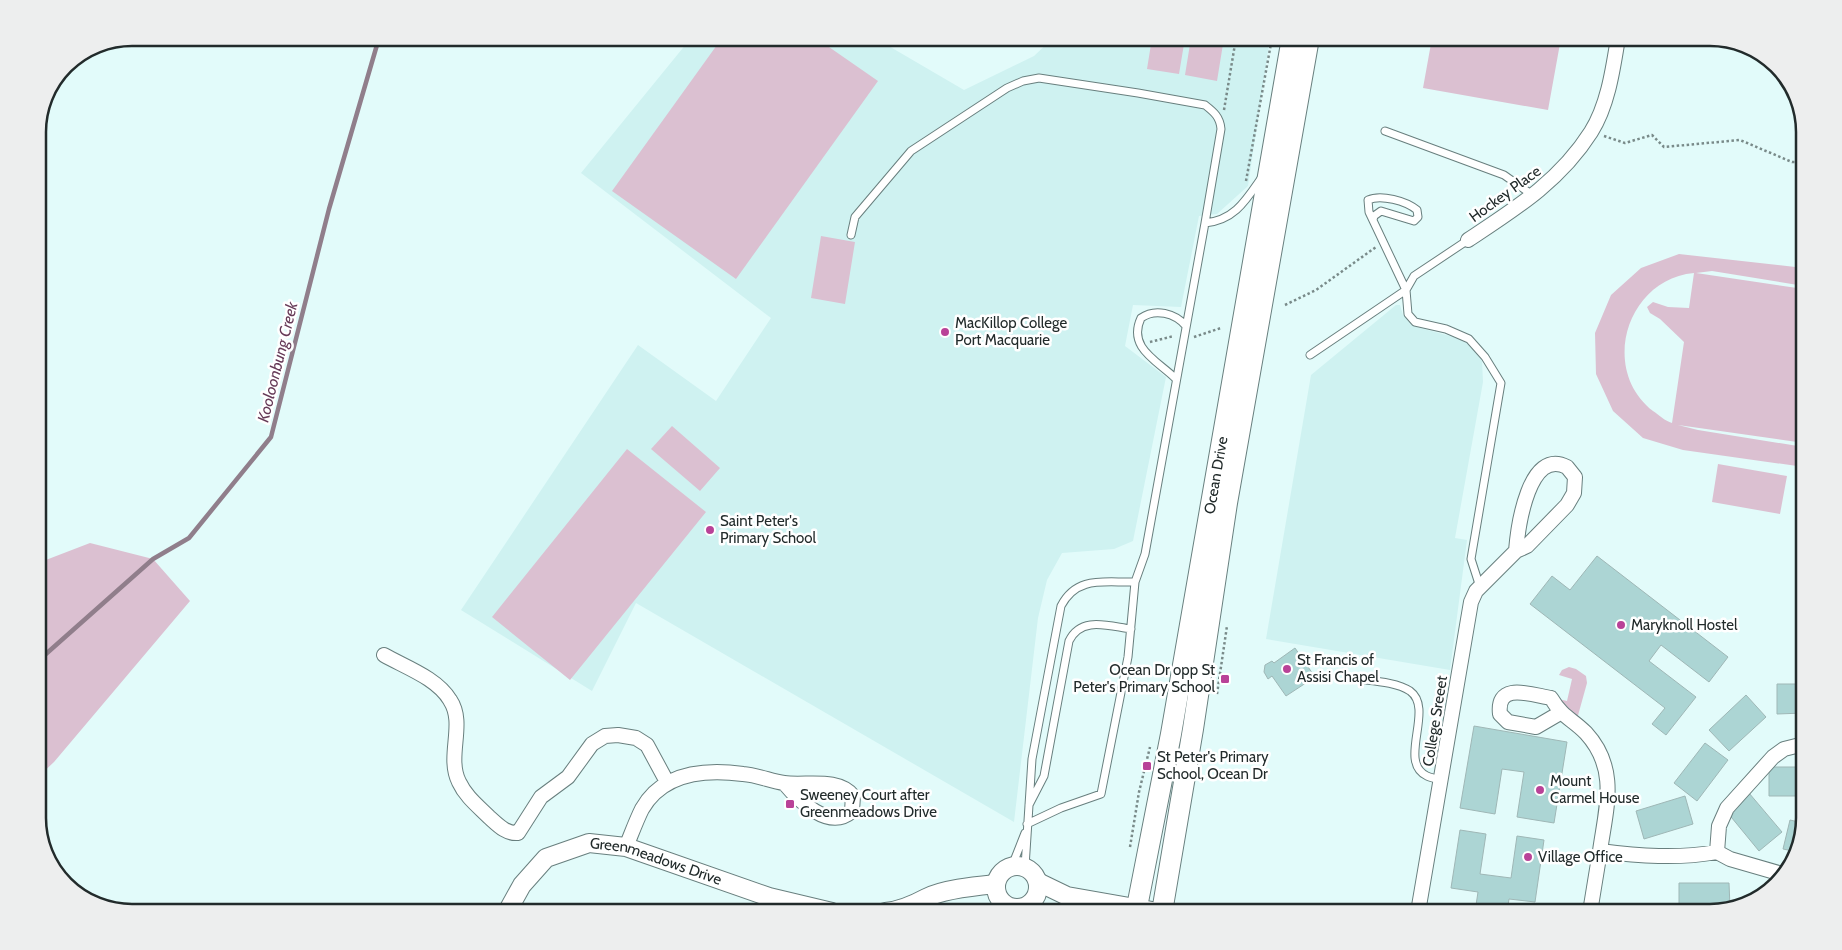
<svg xmlns="http://www.w3.org/2000/svg" width="1842" height="950" font-family="Cabin,sans-serif">
<style>
.built{fill:#cff2f1}
.green{fill:#dbc0d1;fill-rule:evenodd}
.lines{fill:none;stroke-linecap:round;stroke-linejoin:round}
.stream{stroke:#907e8b;stroke-width:4.5}
.building{fill:#acd5d4;stroke:#9fb7b6}
.service-casing{stroke:#687f7e;stroke-width:9}
.minor-casing{stroke:#687f7e;stroke-width:16}
.tertiary-casing{stroke:#687f7e;stroke-width:20}
.secondary-casing{stroke:#687f7e;stroke-width:22}
.path{stroke:#798a89;stroke-width:2.5;stroke-dasharray:2.5 2.5;stroke-linecap:butt}
.service{stroke:#fff;stroke-width:7}
.minor{stroke:#fff;stroke-width:14}
.tertiary{stroke:#fff;stroke-width:18}
.secondary{stroke:#fff;stroke-width:20}
.poi-dot{fill:#b94298;stroke:#fff;stroke-width:2}
.labels{text-anchor:middle;stroke-width:5;stroke-linejoin:round;paint-order:stroke}
.street-label{font-size:15px;fill:#222b2b;stroke:#fff}
.poi-label{font-size:15px;fill:#222b2b;stroke:#fff;text-anchor:start}
.water-label{font-size:16px;font-style:italic;fill:#663b58;stroke:#fff}
.rim{fill:none;stroke:#222b2b;stroke-width:2.5}
</style>
<rect width="100%" height="100%" fill="#e2fbfa"/>
<path class="built" d="M691,38H875L964,90L1034,56L1053,38H1270L1248,186L1217,214L1199,216L1181,307L1133,305L1125,346L1166,377L1133,541L1114,549L1062,553L1047,580L1038,618L1014,822L636,603L592,691L461,610L638,345L716,401L771,318L581,173Z
M1396,305H1400L1403,315L1413,326L1461,339L1473,348L1482,361L1483,382L1455,538L1467,540L1450,670L1266,639L1311,375Z"/>
<path class="green" d="M722,38H816L878,81L736,279L612,191Z
M1152,38H1185L1179,74L1147,69Z
M1191,38H1224L1217,81L1185,75Z
M1432,38H1561L1548,110L1423,88Z
M821,236L855,242L845,304L811,298Z
M1679,254L1804,268V286L1712,271L1696,273L1804,289V443L1678,425L1698,430L1804,447V467L1683,450L1643,438L1613,411L1596,374L1595,333L1611,295L1641,268ZM1694,273L1689,308L1668,307L1653,302L1647,307L1650,313L1660,319L1684,342L1672,423C1665,421 1659,415 1653,411C1599,369 1627,279 1694,273Z
M672,426L720,468L700,491L651,449Z
M627,449L706,512L570,680L492,617Z
M1718,464L1787,476L1780,514L1712,502Z
M90,543L153,559L190,601L54,762L38,777V563Z
M1569,667L1576,669L1586,676L1587,683L1577,719L1554,698L1567,701L1572,679L1559,675L1562,670Z"/>
<g class="lines">
<path class="stream" d="M38,661L153,559L189,538L271,437L329,209L379,38"/>
</g>
<path class="building" d="M1597,556L1728,657L1709,682L1661,645L1649,661L1696,697L1666,735L1652,724L1665,708L1530,604L1552,576L1570,590Z
M1295,648L1315,677L1286,696L1272,676L1268,679L1264,672L1265,665L1272,661L1274,663Z
M1777,684H1804V713L1777,714Z
M1746,695L1766,717L1729,751L1709,730Z
M1474,726L1567,742L1554,823L1517,817L1524,772L1502,769L1495,814L1460,808Z
M1705,743L1728,760L1697,801L1674,783Z
M1769,767H1804V796H1769Z
M1749,793L1782,832L1759,851L1727,812Z
M1685,796L1693,824L1644,839L1636,811Z
M1790,820L1803,823L1797,852L1783,849Z
M1460,830L1486,834L1480,874L1511,878L1517,836L1544,840L1535,902L1509,899L1507,912L1491,911L1475,912L1478,892L1451,888Z
M1679,883H1729L1730,907L1712,912H1679Z"/>
<g class="lines">
<g class="service-casing">
<path id="service" d="M1385,131L1504,175L1534,196
M1373,220L1374,216L1381,211L1414,221L1418,217L1417,210C1406,201 1381,194 1368,200L1369,212L1406,290L1408,314L1415,322L1446,329L1469,339L1485,357L1501,383L1471,559L1480,587
M851,235L855,217L911,151L1007,88L1023,81L1039,78L1138,93L1205,105C1214,112 1220,117 1221,129L1205,223
M1310,355L1406,290L1414,276L1468,240
M1176,379C1158,361 1127,348 1141,318C1155,308 1175,313 1186,326
M1350,678C1368,681 1395,681 1410,691C1435,709 1397,762 1427,776C1431,778 1437,779 1442,780
M1029,805L1044,776L1069,641C1081,616 1108,626 1131,629
M1027,824L1061,808L1101,794L1128,657L1135,582L1145,554L1205,223C1235,220 1246,200 1262,177
M1012,866L1025,833
M1025,867L1032,759L1061,606C1077,575 1105,583 1135,582"/>
</g>
<g class="minor-casing">
<path id="minor" d="M1468,240C1515,209 1560,181 1591,132C1608,105 1613,69 1618,38
M384,655C405,667 437,678 450,700C466,724 446,756 459,782C466,797 478,806 489,817C498,825 506,834 518,833L541,797L568,777L592,744L605,736L618,735L636,738L647,745L667,782
M1560,713L1536,727L1508,722L1500,714C1496,681 1532,695 1551,698C1563,718 1571,718 1586,733C1619,769 1606,808 1600,851
M626,847C631,835 636,821 642,809C663,772 706,769 743,774C757,775 771,781 784,783C806,786 838,777 853,796L852,811C829,831 799,801 784,783
M1717,852L1719,826L1727,808L1773,757L1784,749L1804,744
M1418,912L1471,602L1476,591L1516,551L1527,546L1567,505L1574,493L1575,477L1567,467C1529,447 1518,526 1516,551
M1590,912L1600,851C1639,856 1678,859 1717,852L1730,859L1782,874"/>
</g>
<g class="tertiary-casing">
<g id="tertiary">
<circle cx="1017" cy="887" r="21"/>
<path d="M1038,882L1067,896L1158,912"/>
<path id="s1" d="M507,912L522,885L546,858L589,843L626,847L769,897L832,912"/>
<path d="M885,912C900,911 913,905 926,898C943,889 976,886 996,884"/>
</g>
</g>
<g class="secondary-casing">
<g id="secondary">
<path id="s2" d="M1136,912L1171,734L1292,38"/>
<path d="M1162,912L1193,729L1227,503L1309,38"/>
</g>
</g>
<path class="path" d="M1224,110L1236,38
M1604,136L1625,143L1652,135L1664,147L1740,140L1792,162H1804
M1246,181L1272,38
M1285,305L1316,290L1376,247
M1194,337L1221,328
M1150,342L1174,336
M1217,694L1227,626
M1130,847L1139,792L1150,747"/>
<use href="#service" class="service"/>
<use href="#minor" class="minor"/>
<use href="#tertiary" class="tertiary"/>
<use href="#secondary" class="secondary"/>
</g>
<g class="poi-dot">
<circle cx="945" cy="332" r="5"/>
<circle cx="710" cy="530" r="5"/>
<circle cx="1621" cy="625" r="5"/>
<circle cx="1287" cy="669" r="5"/>
<rect x="1220" y="674" width="10" height="10" rx="2.5"/>
<rect x="1142" y="761" width="10" height="10" rx="2.5"/>
<circle cx="1540" cy="790" r="5"/>
<rect x="785" y="799" width="10" height="10" rx="2.5"/>
<circle cx="1528" cy="857" r="5"/>
</g>
<g class="labels">
<g class="street-label">
<text transform="translate(1505 194) rotate(-36)" y="5">Hockey Place</text>
<text dy="5" stroke="none"><textPath href="#s2" startOffset="444">Ocean Drive</textPath></text>
<text transform="translate(1435 721) rotate(-81)" y="5">College Sreeet</text>
<text dy="5" stroke="none"><textPath href="#s1" startOffset="182">Greenmeadows Drive</textPath></text>
</g>
<g class="poi-label">
<text x="955" y="328">MacKillop College<tspan x="955" dy="17">Port Macquarie</tspan></text>
<text x="720" y="526">Saint Peter's<tspan x="720" dy="17">Primary School</tspan></text>
<text x="1631" y="630">Maryknoll Hostel</text>
<text x="1297" y="665">St Francis of<tspan x="1297" dy="17">Assisi Chapel</tspan></text>
<text x="1215" y="675" text-anchor="end">Ocean Dr opp St<tspan x="1215" dy="17">Peter's Primary School</tspan></text>
<text x="1157" y="762">St Peter's Primary<tspan x="1157" dy="17">School, Ocean Dr</tspan></text>
<text x="1550" y="786">Mount<tspan x="1550" dy="17">Carmel House</tspan></text>
<text x="800" y="800">Sweeney Court after<tspan x="800" dy="17">Greenmeadows Drive</tspan></text>
<text x="1538" y="862">Village Office</text>
</g>
<g class="water-label">
<text transform="translate(277 362) rotate(-76)" y="6">Kooloonbung Creek</text>
</g>
</g>
<path d="M0 0H1842V950H0ZM132 46H1710A86 86 0 0 1 1796 132V818A86 86 0 0 1 1710 904H132A86 86 0 0 1 46 818V132A86 86 0 0 1 132 46Z" fill="#edeeee" fill-rule="evenodd"/>
<path class="rim" d="M132 46H1710A86 86 0 0 1 1796 132V818A86 86 0 0 1 1710 904H132A86 86 0 0 1 46 818V132A86 86 0 0 1 132 46Z"/>
</svg>
